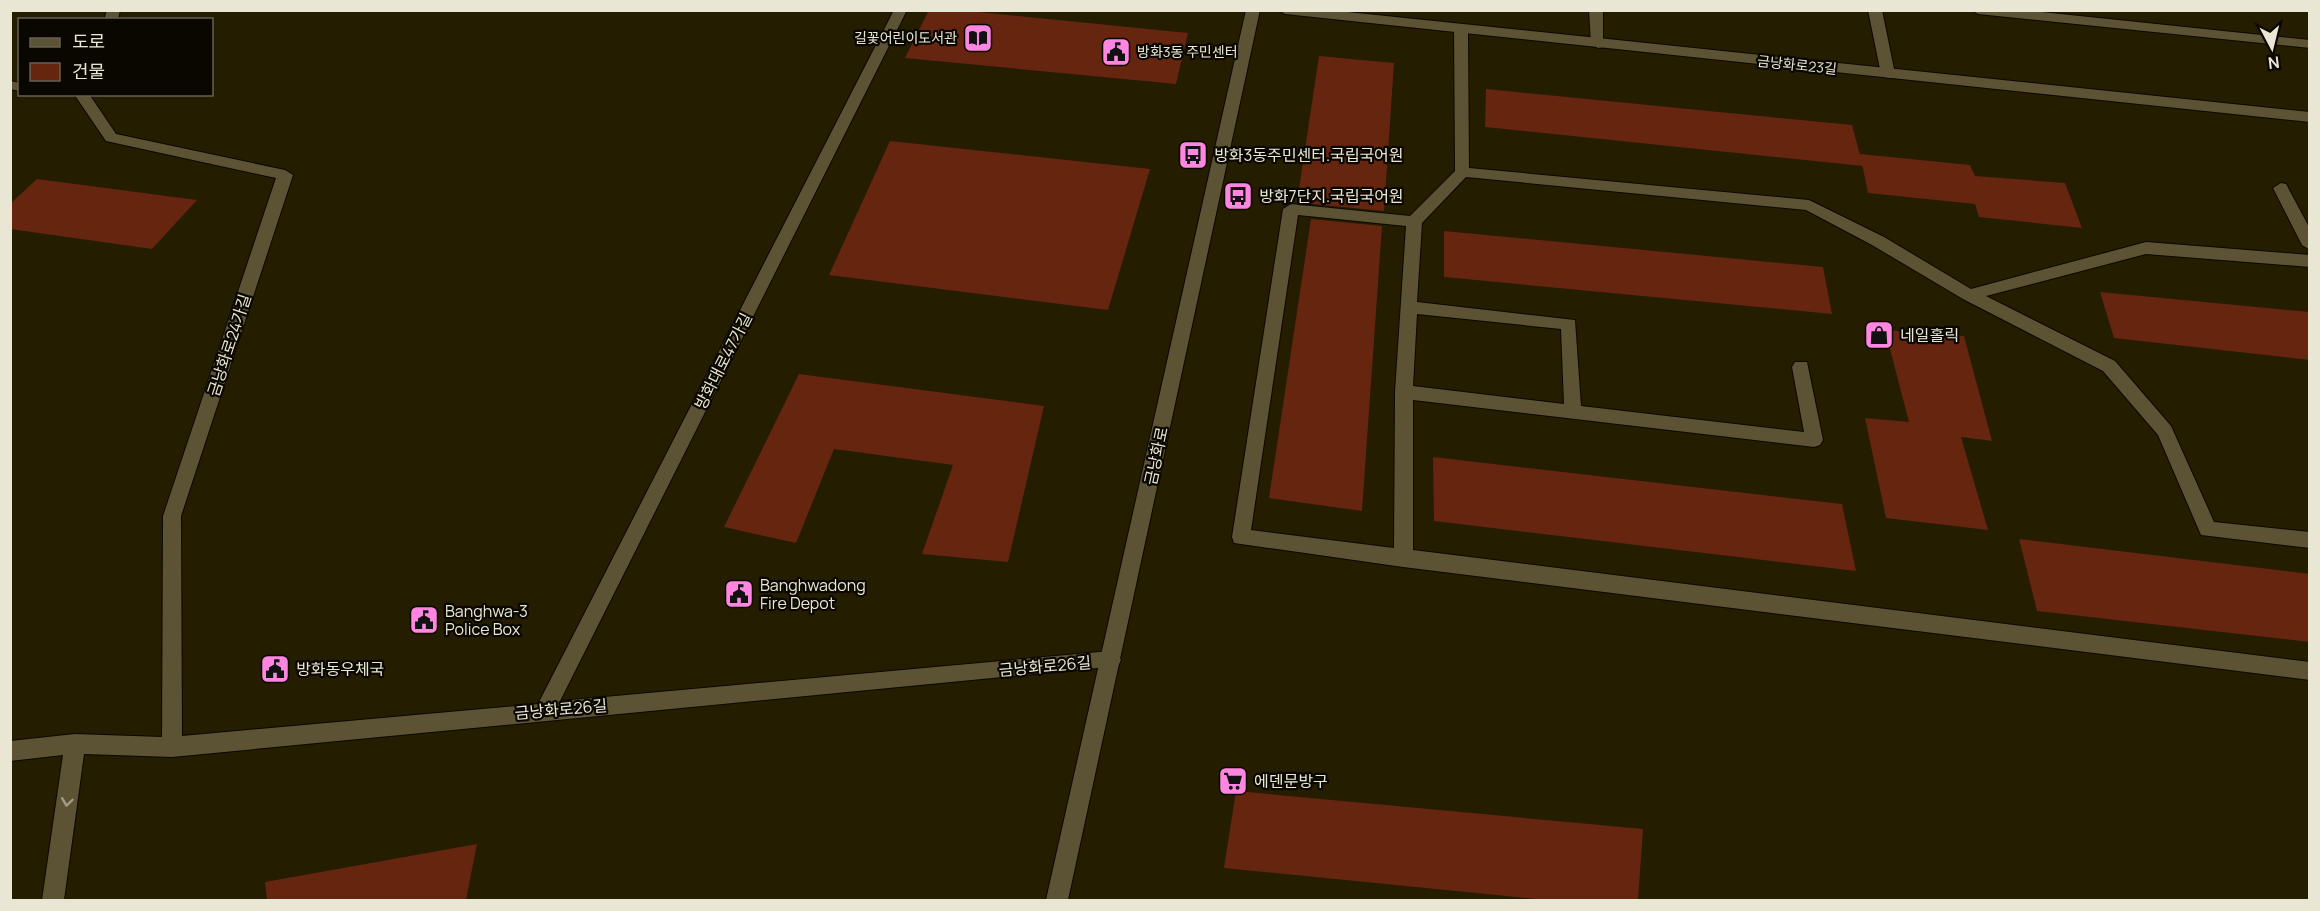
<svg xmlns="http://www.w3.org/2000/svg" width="2320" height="911" font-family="Manrope,'Noto Sans KR',sans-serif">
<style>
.building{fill:#65250f}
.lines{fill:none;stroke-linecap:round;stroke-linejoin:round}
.lane-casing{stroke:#0e0700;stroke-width:2}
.street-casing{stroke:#0e0700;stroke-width:2}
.secondary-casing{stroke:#0e0700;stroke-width:2}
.lane{fill:#5b5334;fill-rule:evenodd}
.street{fill:#5b5334;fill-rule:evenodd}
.secondary{fill:#5b5334;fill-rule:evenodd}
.oneway{stroke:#a29c84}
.labels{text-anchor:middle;stroke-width:4.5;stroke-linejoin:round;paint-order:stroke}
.far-poi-label{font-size:14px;fill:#eae6d4;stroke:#0a0701;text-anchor:end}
.far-street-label{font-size:14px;fill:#eae6d4;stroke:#0a0701}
.poi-label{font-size:16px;fill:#eae6d4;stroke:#0a0701;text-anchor:start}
.street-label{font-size:16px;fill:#eae6d4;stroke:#0a0701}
</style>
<rect width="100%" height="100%" fill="#241d00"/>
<path class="building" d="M929,10H958L1188,33L1176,84L905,58Z
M1319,56L1394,63L1384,211L1313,204L1314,198L1298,196Z
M1486,89L1852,125L1863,166L1485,127Z
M890,141L1150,169L1108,310L829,275Z
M1860,154L1970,165L1975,176L2065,183L2082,228L1979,217L1975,204L1868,193Z
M37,179L197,200L152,249L10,229V204Z
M1311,219L1382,226L1362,511L1269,498Z
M1444,231L1823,267L1832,314L1444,277Z
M2100,292L2310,312V360L2114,338Z
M1885,330L1964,336L1992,441L1961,437L1988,530L1886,518L1865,418L1909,422Z
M799,374L1044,406L1008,562L922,554L953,465L834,449L796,543L724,527Z
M1433,457L1842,504L1856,571L1434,521Z
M2019,539L2310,574V642L2037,611Z
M1236,791L1643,829L1638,900H1546L1224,868Z
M477,844L466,900H267L265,882Z"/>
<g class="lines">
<g class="lane-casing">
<path id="lane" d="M1868,10H1882L1895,74L1893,77L1888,78L1881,74Z
M1972,10H2022L2310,40V48L1978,14Z
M1461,25L1468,29L1469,168L1809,200L1884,237L1971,289L2146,242L2310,255V267L2146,254L1986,296L2115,361L2171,426L2214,522L2310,532V548L2201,535L2158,435L2103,371L1963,299L1872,245L1806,210L1466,177L1422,223L1417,302L1575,320L1581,406L1804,432L1792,367L1795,362H1807L1823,440L1820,445L1814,447L1413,400V550L2310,662V680L1403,567L1234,543L1232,537L1283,209L1291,204L1410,216L1455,171L1454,29ZM1298,215L1406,226L1395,392L1394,548L1251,530ZM1417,314L1561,329L1564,404L1413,386Z
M2281,183L2286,184L2310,229V250L2302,245L2273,188Z"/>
</g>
<g class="street-casing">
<path id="street" d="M107,10H120L118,20H104Z
M894,10H907L560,701L1111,651L1118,654L1121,660L1118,666L172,757L84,754L64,900H42L63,755L10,761V741L75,734L162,737L163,516L276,178L106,141L74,94H89L116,134L285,170L293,175L181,516L182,736L538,704Z
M1589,10H1603V47L1598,48L1591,44Z
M10,81L20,83V91L10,89Z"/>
</g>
<g class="secondary-casing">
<path id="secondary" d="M1246,10H1260L1068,900H1046Z
M1279,10H1328L2310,112V122L1285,14Z"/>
</g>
<use href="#lane" class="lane"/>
<use href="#street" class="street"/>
<use href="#secondary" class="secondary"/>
</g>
<defs><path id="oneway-chevron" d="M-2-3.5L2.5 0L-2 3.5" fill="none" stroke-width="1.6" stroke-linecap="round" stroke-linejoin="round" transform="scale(1.5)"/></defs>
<use class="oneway" href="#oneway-chevron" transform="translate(67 802) rotate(98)"/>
<defs>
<g id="library-square" transform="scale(1.5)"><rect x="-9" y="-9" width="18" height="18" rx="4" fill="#fe86e1" stroke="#0a0701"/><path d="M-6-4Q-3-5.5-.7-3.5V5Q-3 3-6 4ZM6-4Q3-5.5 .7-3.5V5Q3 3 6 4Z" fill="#111"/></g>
<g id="civic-square" transform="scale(1.5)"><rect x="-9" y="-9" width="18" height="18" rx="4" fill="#fe86e1" stroke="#0a0701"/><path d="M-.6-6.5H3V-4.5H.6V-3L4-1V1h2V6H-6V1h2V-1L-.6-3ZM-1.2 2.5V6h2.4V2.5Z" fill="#111"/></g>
<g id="bus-square" transform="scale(1.5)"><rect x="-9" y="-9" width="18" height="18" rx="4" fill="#fe86e1" stroke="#0a0701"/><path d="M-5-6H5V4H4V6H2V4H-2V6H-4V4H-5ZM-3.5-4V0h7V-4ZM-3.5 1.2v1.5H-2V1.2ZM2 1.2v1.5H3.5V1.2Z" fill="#111"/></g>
<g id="shop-square" transform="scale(1.5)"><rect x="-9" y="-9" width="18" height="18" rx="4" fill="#fe86e1" stroke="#0a0701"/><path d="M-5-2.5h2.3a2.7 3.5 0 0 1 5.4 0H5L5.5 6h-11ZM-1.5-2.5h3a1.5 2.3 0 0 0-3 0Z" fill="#111"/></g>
<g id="supermarket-square" transform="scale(1.5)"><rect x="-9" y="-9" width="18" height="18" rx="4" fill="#fe86e1" stroke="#0a0701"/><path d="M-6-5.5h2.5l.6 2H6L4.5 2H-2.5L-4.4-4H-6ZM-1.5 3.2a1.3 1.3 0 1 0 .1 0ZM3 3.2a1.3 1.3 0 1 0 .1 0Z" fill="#111"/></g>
</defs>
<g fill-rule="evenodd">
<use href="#library-square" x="978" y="38"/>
<use href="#civic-square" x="1116" y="52"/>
<use href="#bus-square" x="1193" y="155"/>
<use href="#bus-square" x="1238" y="196"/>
<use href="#shop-square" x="1879" y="335"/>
<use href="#civic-square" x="739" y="594"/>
<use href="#civic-square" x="424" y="620"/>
<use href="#civic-square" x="275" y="669"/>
<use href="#supermarket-square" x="1233" y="781"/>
</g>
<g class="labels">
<g class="far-poi-label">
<text x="957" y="43">길꽃어린이도서관</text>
<text x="1137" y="57" text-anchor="start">방화3동 주민센터</text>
</g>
<g class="far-street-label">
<text transform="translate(1797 65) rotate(6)" y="5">금낭화로23길</text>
</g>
<g class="poi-label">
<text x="1214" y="161">방화3동주민센터.국립국어원</text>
<text x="1259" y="202">방화7단지.국립국어원</text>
<text x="1900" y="341">네일홀릭</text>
<text x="760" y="591">Banghwadong<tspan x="760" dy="18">Fire Depot</tspan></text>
<text x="445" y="617">Banghwa-3<tspan x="445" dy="18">Police Box</tspan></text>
<text x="296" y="675">방화동우체국</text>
<text x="1254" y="787">에덴문방구</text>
</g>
<g class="street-label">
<text transform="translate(229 345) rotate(-72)" y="6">금낭화로24가길</text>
<text transform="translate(723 361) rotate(-63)" y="6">방화대로47가길</text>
<text transform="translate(1156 456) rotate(-78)" y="6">금낭화로</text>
<text transform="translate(1045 666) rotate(-5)" y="6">금낭화로26길</text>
<text transform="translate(561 709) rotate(-5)" y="6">금낭화로26길</text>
</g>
</g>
<rect width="2320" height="911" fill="none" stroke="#eae6d4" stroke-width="24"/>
<rect x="18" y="18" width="195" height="78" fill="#0a0701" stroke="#646055" stroke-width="1.5"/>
<rect x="30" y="38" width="30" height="9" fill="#5b5334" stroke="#646055" stroke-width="1.5"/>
<text x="72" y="48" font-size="18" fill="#eae6d4">도로</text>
<rect x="30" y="63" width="30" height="18" fill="#65250f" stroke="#646055" stroke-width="1.5"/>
<text x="72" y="78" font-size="18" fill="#eae6d4">건물</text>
<g transform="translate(2272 48) rotate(173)" stroke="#0a0701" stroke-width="4.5" paint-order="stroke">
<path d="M0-4.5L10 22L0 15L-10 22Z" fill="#eae6d4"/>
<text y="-9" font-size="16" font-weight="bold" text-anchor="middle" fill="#eae6d4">N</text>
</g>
</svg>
